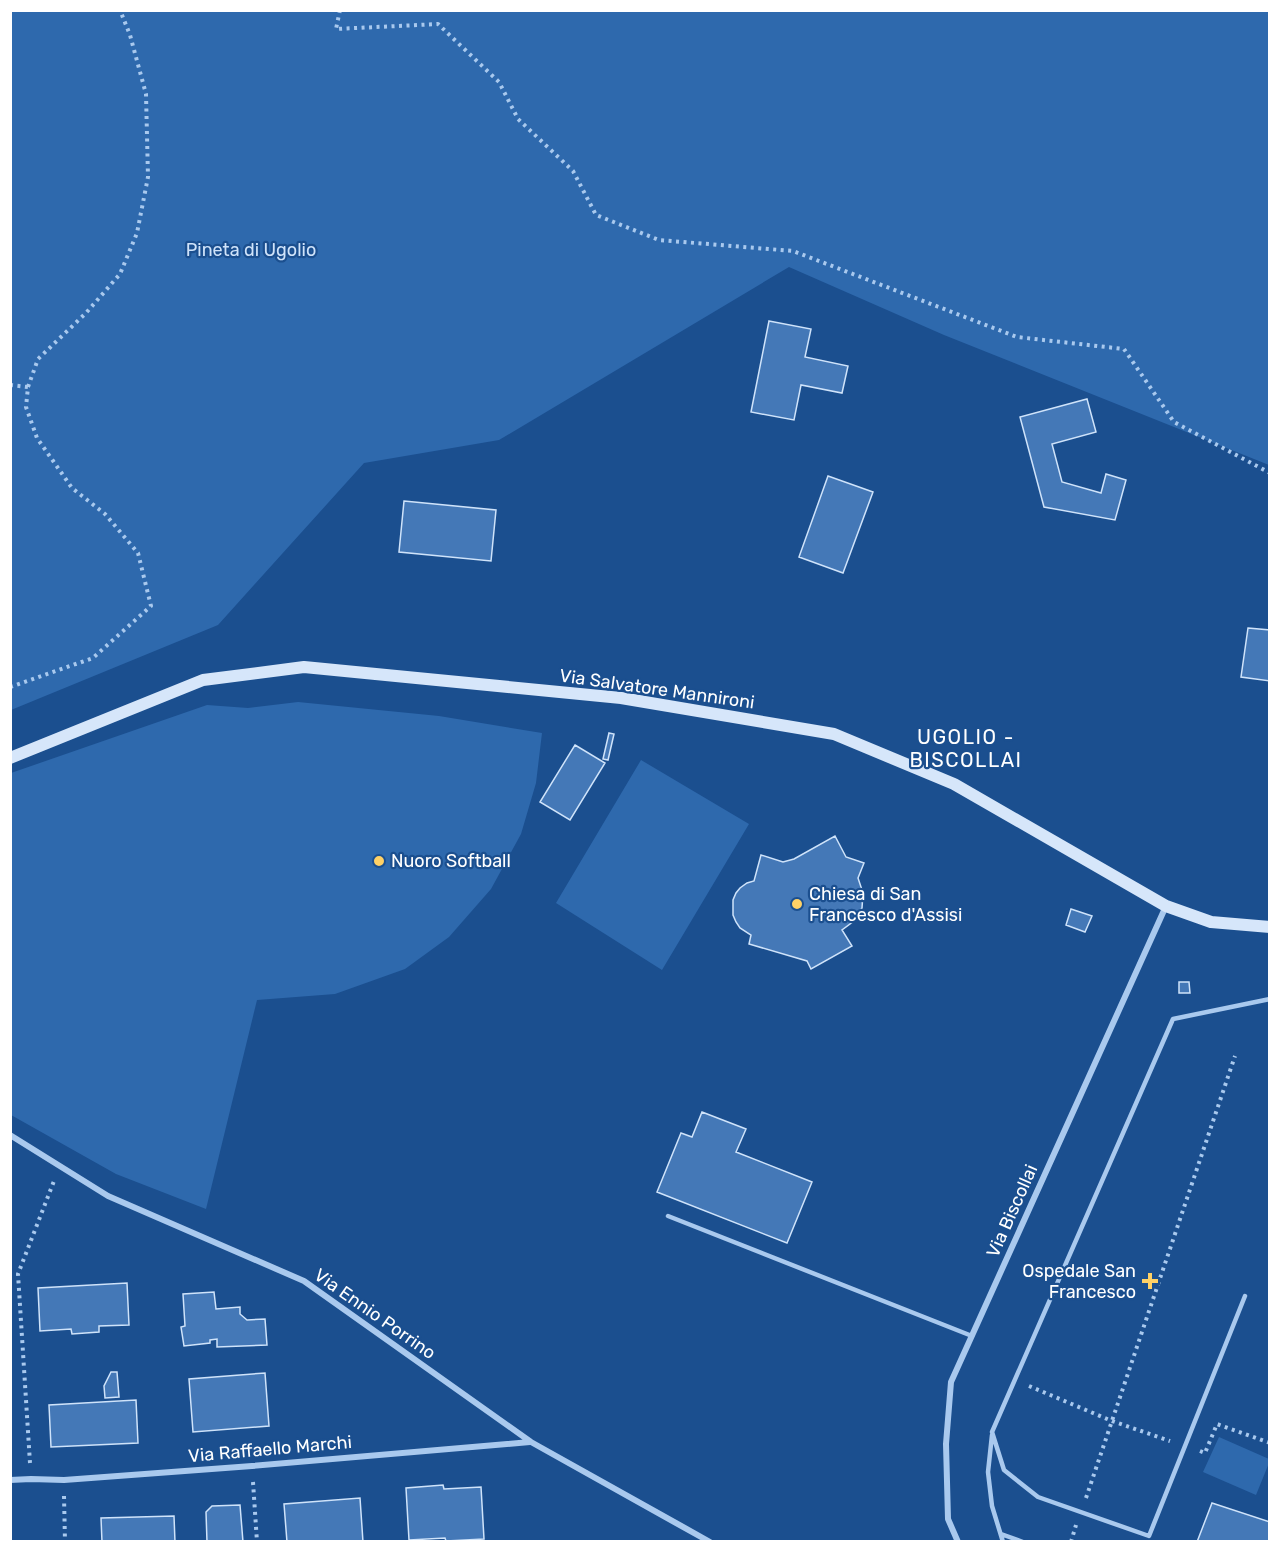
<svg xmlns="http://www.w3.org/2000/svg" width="1280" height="1552" font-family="Rubik,sans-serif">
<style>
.green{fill:#2e69ad}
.building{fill:#4478b7;stroke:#cfe3fa;stroke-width:1.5}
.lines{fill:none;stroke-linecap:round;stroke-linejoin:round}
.path{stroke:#a9c9ee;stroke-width:4;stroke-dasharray:3 4.5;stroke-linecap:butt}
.lane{stroke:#a9c9ee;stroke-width:4.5}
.street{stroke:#a9c9ee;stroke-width:6}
.secondary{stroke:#d6e6fa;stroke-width:12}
.poi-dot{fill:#ffd166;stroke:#1b4f8f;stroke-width:2}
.labels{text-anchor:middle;stroke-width:4.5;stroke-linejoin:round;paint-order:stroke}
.park-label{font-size:18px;fill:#cfe3fa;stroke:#1b4f8f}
.street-label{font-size:18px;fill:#fff;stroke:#1b4f8f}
.poi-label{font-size:18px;fill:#fff;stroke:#1b4f8f;text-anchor:start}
.neighbourhood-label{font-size:20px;letter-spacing:1.5px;fill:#fff;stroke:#1b4f8f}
</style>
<rect width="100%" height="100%" fill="#1b4f8f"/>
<path class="green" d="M11,10L1269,11V465L944,335L789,267L499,440L364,463L218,625L11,710Z
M298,702L439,716L542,733L536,783L521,834L491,889L449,937L405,969L335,994L257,1000L206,1209L116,1174L11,1115V773L207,705L248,708Z
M641,760L749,824L662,970L556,903Z
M1219,1437L1269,1459V1463L1256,1495L1203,1472Z"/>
<path class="building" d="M769,321L811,329L805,357L848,366L842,393L801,385L794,420L751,412Z
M1087,399L1096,432L1052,444L1062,482L1101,493L1106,474L1126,480L1115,520L1044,507L1020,417Z
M828,476L873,492L843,573L799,557Z
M404,501L496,510L491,561L399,552Z
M1248,628L1270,630V681L1241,677Z
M609,733L614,734L608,760L603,759Z
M575,745L605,763L570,820L540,802Z
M835,836L846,857L864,863L858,878L863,893L862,908L854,921L842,930L852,946L811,969L807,961L749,944L751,935L740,928L736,922L733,915V900L736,893L740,888L747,883L754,881L761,855L783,862L794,859Z
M1071,909L1092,916L1085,932L1066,925Z
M1179,982H1189L1190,993H1179Z
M702,1112L746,1129L736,1152L812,1182L787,1243L657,1192L681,1133L692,1137Z
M127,1283L129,1325L99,1326V1332L72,1334L71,1329L40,1331L38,1288Z
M214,1292L216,1309L240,1307V1314L247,1320L265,1319L267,1345L217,1347V1339L210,1340V1343L184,1346L181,1327L185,1326L183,1294Z
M111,1372H117L119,1397L105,1398L104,1386Z
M265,1373L269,1426L193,1432L189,1379Z
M136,1400L138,1443L51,1447L49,1405Z
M443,1485L444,1489L481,1487L484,1539L446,1541L445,1538L409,1540L406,1488Z
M360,1498L363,1542H287L284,1504Z
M1212,1503L1270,1522V1542H1197Z
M240,1505L243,1542H207L206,1512L212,1506Z
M174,1516L175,1542H102L101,1518Z"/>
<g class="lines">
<path class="path" d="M340,10L336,29L438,24L499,82L518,119L573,171L596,215L659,240L793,251L1017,337L1124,349L1174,422L1270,473
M10,385L28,387
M10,687L93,658L151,606L138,553L105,514L72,488L37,438L26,407L28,387L38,359L86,313L120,274L137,233L148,177L146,94L130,35L120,10
M1029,1386L1112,1421L1170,1441
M1200,1451L1205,1453L1217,1424L1270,1443
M30,1463L18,1274L54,1181
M253,1482L257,1542
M64,1496L65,1542
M1086,1498L1235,1056
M1071,1542L1076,1525"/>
<path class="lane" d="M668,1216L972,1336
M1245,1296L1149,1536L1038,1497L1004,1470L992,1432L1173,1019L1270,999
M992,1435L988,1472L992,1506L1003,1542
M1001,1534L1023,1542"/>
<path class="street" d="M10,1135L108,1196L304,1281L531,1442L710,1542
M10,1480L31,1479L64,1480L252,1466L530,1442
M958,1542L948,1519L946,1444L951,1382L1166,906"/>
<path class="secondary" d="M10,758L203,680L304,667L621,698L834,734L954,784L1166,906L1211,922L1270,927"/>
</g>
<g class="poi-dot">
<circle cx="379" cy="861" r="6"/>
<circle cx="797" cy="904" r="6"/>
<path d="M1147 1272h6v6h6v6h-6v6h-6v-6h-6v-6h6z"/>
</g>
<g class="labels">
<g class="park-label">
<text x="251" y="256">Pineta di Ugolio</text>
</g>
<g class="street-label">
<text transform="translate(657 689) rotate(8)" y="6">Via Salvatore Mannironi</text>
<text transform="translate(1012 1211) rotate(-66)" y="6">Via Biscollai</text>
<text transform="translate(375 1314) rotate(35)" y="6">Via Ennio Porrino</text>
<text transform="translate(270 1449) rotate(-5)" y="6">Via Raffaello Marchi</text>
</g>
<g class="poi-label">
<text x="391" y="867">Nuoro Softball</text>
<text x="809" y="900">Chiesa di San<tspan x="809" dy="21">Francesco d'Assisi</tspan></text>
<text x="1136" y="1277" text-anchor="end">Ospedale San<tspan x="1136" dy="21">Francesco</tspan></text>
</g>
<g class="neighbourhood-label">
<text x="966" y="744">UGOLIO -<tspan x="966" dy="23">BISCOLLAI</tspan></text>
</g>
</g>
<rect width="1280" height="1552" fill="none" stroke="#ffffff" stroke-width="24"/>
</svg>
